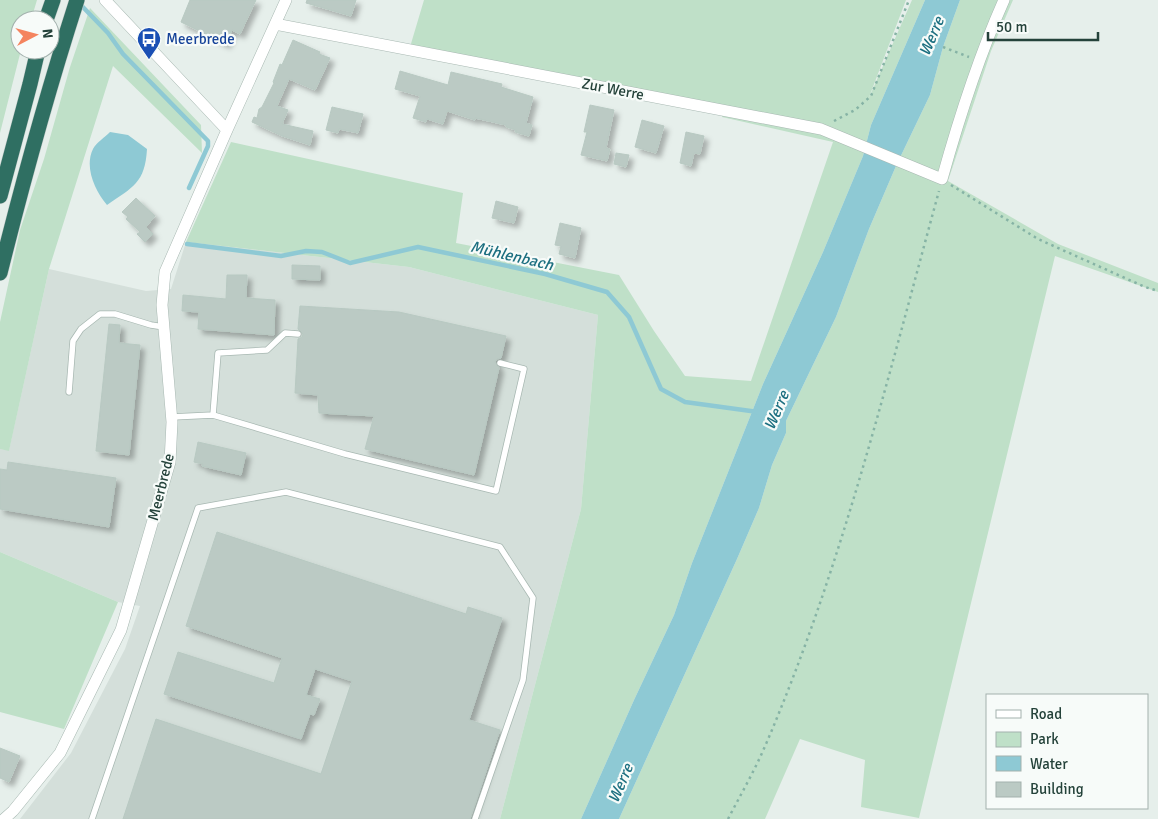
<svg xmlns="http://www.w3.org/2000/svg" width="1158" height="819" font-family="Signika,sans-serif">
<style>
.built{fill:#d4dfda}
.green{fill:#bfe0c8}
.water{fill:#8ec9d4}
.lines{fill:none;stroke-linecap:round;stroke-linejoin:round}
.stream{stroke:#8ec9d4;stroke-width:4.5}
.building{fill:#bbcac4;stroke:#b8c9c2;filter:url(#shadow)}
.lane-casing{stroke:#a8b8b2;stroke-width:7}
.street-casing{stroke:#a8b8b2;stroke-width:12}
.highway-casing{stroke:#c2cac8;stroke-width:16}
.path{stroke:#86b3a5;stroke-width:2.5;stroke-dasharray:2.5 4;stroke-linecap:butt}
.lane{stroke:#fff;stroke-width:5.5}
.street{stroke:#fff;stroke-width:11}
.highway{stroke:#2f6f62;stroke-width:15}
.labels{text-anchor:middle;stroke-width:4.5;stroke-linejoin:round;paint-order:stroke}
.transit-label{font-size:15px;fill:#164399;stroke:#f7fbf9;text-anchor:start}
.street-label{font-size:15px;fill:#24423a;stroke:#f7fbf9}
.water-label{font-size:16px;font-style:italic;fill:#1c6f80;stroke:#f7fbf9}
</style>
<defs>
<filter id="shadow"><feDropShadow dx="4.5" dy="4.5" stdDeviation="2.5" flood-color="#0004"/></filter>
</defs>
<rect width="100%" height="100%" fill="#e6efeb"/>
<path class="built" d="M186,242L409,267L598,315L581,509L500,819H20L71,753L125,649L140,606L118,602L0,552V449L9,450L49,269L146,291L171,289Z"/>
<path class="green" d="M0,0H37L31,20H20L21,50L0,133Z
M424,0H906L868,100L912,0H925L871,125L863,156L823,252L763,384L692,563L674,615L634,700L581,819H500L581,509L598,315L409,267L186,242L231,142L463,193L456,243L619,275L654,331L685,376L751,381L833,142L722,117L724,108L410,47Z
M960,0H1013L991,51L948,181L1058,244L1158,283V292L1055,256L919,818L861,807L865,760L800,739L765,819H619L737,559L759,508L772,465L786,433V421L836,317L869,229L896,166L930,95L943,47Z
M90,8L201,125L202,153L113,66L49,269L9,451L0,449V322L20,230L44,159L70,67Z
M0,552L118,602L64,729L0,712Z"/>
<path class="water" d="M925,0H960L943,47L930,95L896,166L869,229L836,317L786,421V433L772,465L759,508L737,559L619,819H581L634,700L674,615L692,563L763,384L823,252L863,156L871,125Z
M110,132L128,135L147,149C145,183 133,187 107,205C95,191 84,167 93,149C96,143 105,137 110,132Z"/>
<g class="lines">
<path class="stream" d="M79,3L108,33L123,54L208,141V146L189,188
M187,244L281,256L306,251L322,252L350,263L418,247L545,274L607,292L629,317L661,389L685,402L758,412"/>
</g>
<path class="building" d="M190,0H256L240,34L232,30L226,44L181,22Z
M307,0H356L351,16L306,3Z
M293,40L320,52L319,54L330,58L315,90L289,79L277,106L288,110L282,124L313,131L310,145L282,136L252,122L254,117L257,118L259,109L262,107L274,83L273,82L280,64L282,65Z
M400,71L448,85L451,72L502,84L501,87L533,97L526,123L532,125L529,136L515,132L516,130L506,127V125L475,118V120L447,111L443,124L427,119L426,122L413,118L420,96L395,89Z
M590,105L614,110L606,148L610,149L607,161L581,155L587,132H584Z
M332,107L363,114L358,133L339,129L338,133L326,130Z
M642,120L664,126L656,153L635,147Z
M686,132L704,136L700,154L694,153L691,166L680,163Z
M616,153L629,155L626,167L614,164Z
M136,198L155,216L146,227L153,234L145,242L137,234L140,232L126,219L128,217L122,212Z
M496,201L518,207L514,223L492,218Z
M560,223L581,228L575,258L559,254L561,246L555,245Z
M292,265L320,266V280L292,279Z
M227,275H247L246,298L275,300L274,335L198,329L199,312L182,311L183,295L226,299Z
M300,306L399,312L506,336L501,358L497,359L495,362L499,368L474,475L365,449L374,416L319,413L318,395L295,393L298,339L302,337L303,334L298,329Z
M109,324L120,325L119,343L140,345L129,455L96,451Z
M198,442L246,453L241,475L202,466L203,464L194,462Z
M8,462L116,478L109,527L0,509V469L7,470Z
M217,532L466,614L468,607L502,618L469,720L500,730L470,819H123L156,719L321,774L352,681L315,669L306,695L320,699L314,715L310,714L301,739L164,694L178,652L274,683L282,658L186,626Z
M0,748L20,756L9,782L0,778Z"/>
<g class="lines">
<g class="lane-casing">
<path id="lane" d="M298,334L285,333L267,350L218,353L213,415L345,454L496,491L524,369L500,363
M69,392L73,341L81,329L100,314H115L151,325L164,327
M172,417L213,415
M92,819L198,508L286,492L500,547L533,598L523,680L475,819"/>
</g>
<g class="street-casing">
<path id="street" d="M105,0L227,130
M275,24L821,129L942,179C959,118 978,58 1004,0
M4,819L13,811L60,753L121,630L170,462L172,422L162,305L165,272L227,130L286,0"/>
</g>
<g class="highway-casing">
<path id="highway" d="M46,20L53,0
M0,196L30,84L38,50
M0,273C23,181 48,90 77,0"/>
</g>
<path class="path" d="M943,47L969,57
M834,121L855,110L871,96L909,0
M951,185L1038,239L1145,287L1158,291
M728,819C741,794 755,770 766,744C842,567 888,377 939,191"/>
<use href="#lane" class="lane"/>
<use href="#street" class="street"/>
<use href="#highway" class="highway"/>
</g>
<defs>
<g id="bus-pin" transform="scale(1.25)"><path d="M0 17L-7.5 6A9.5 9.5 0 1 1 7.5 6Z" fill="#1a4fb4" stroke="#f7fbf9"/><path d="M-5-6H5V4H4V6H2V4H-2V6H-4V4H-5ZM-3.5-4V0h7V-4ZM-3.5 1.2v1.5H-2V1.2ZM2 1.2v1.5H3.5V1.2Z" fill="#fff"/></g>
</defs>
<g fill-rule="evenodd">
<use href="#bus-pin" x="149" y="39"/>
</g>
<g class="labels">
<g class="transit-label">
<text x="166" y="44">Meerbrede</text>
</g>
<g class="street-label">
<text transform="translate(613 89) rotate(11)" y="5">Zur Werre</text>
<text transform="translate(161 487) rotate(-76)" y="5">Meerbrede</text>
</g>
<g class="water-label">
<text transform="translate(931 36) rotate(-67)" y="6">Werre</text>
<text transform="translate(512 255) rotate(13)" y="6">Mühlenbach</text>
<text transform="translate(776 410) rotate(-67)" y="6">Werre</text>
<text transform="translate(620 783) rotate(-67)" y="6">Werre</text>
</g>
</g>
<rect x="986" y="694" width="162" height="115" fill="#f7fbf9" stroke="#a3b1ad"/>
<rect x="996" y="710" width="25" height="8" fill="#ffffff" stroke="#a3b1ad"/>
<text x="1030" y="719" font-size="15" fill="#24423a">Road</text>
<rect x="996" y="732" width="25" height="15" fill="#bfe0c8" stroke="#a3b1ad"/>
<text x="1030" y="744" font-size="15" fill="#24423a">Park</text>
<rect x="996" y="756" width="25" height="15" fill="#8ec9d4" stroke="#a3b1ad"/>
<text x="1030" y="769" font-size="15" fill="#24423a">Water</text>
<rect x="996" y="782" width="25" height="15" fill="#bbcac4" stroke="#a3b1ad"/>
<text x="1030" y="794" font-size="15" fill="#24423a">Building</text>
<g transform="translate(35 35) rotate(84)"><circle r="24" fill="#f7fbf9" stroke="#a3b1ad"/>
<path d="M0-4L9 19L0 12L-9 19Z" fill="#f4845f"/>
<text y="-8" font-size="14" font-weight="bold" text-anchor="middle" fill="#24423a">N</text>
</g>
<path d="M988 32v8h110v-8" fill="none" stroke="#24423a" stroke-width="2.5"/>
<text x="996" y="32" font-size="15" fill="#24423a" stroke="#f7fbf9" stroke-width="4" paint-order="stroke">50 m</text>
</svg>
